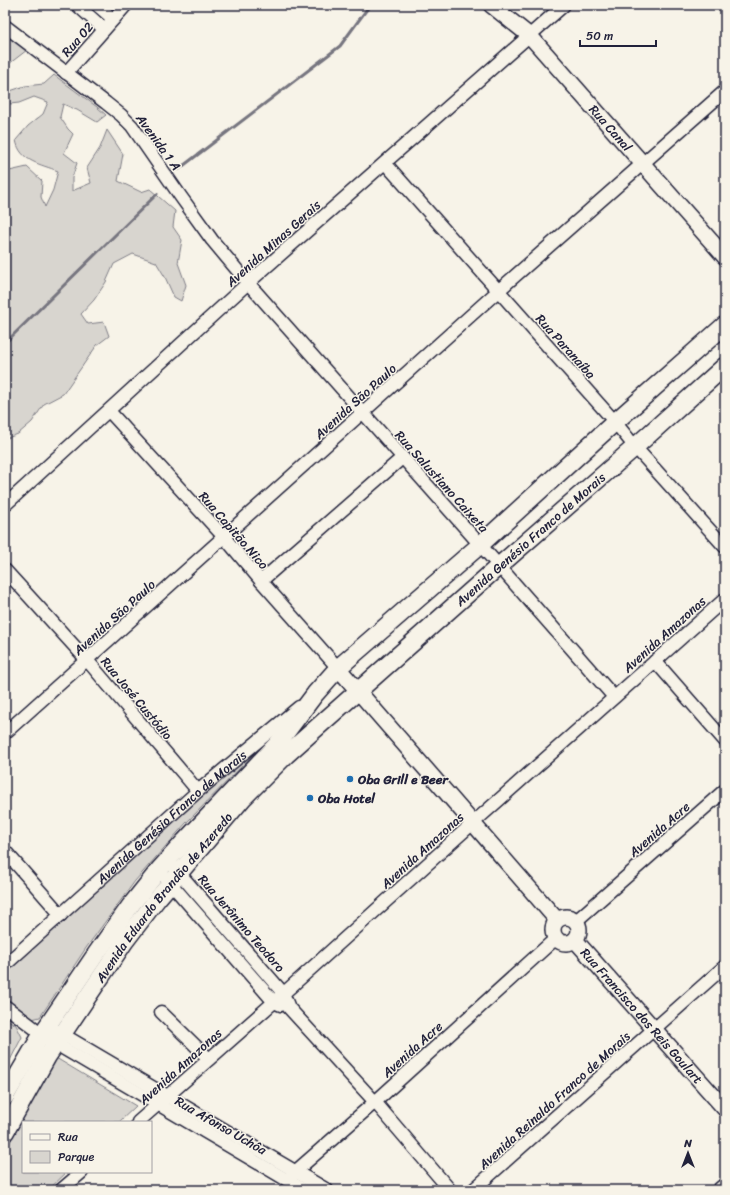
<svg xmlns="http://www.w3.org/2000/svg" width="730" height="1195" font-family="Sriracha,sans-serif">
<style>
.green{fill:#d8d5cf;stroke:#7d7c85}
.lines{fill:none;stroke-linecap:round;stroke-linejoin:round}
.stream{stroke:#76747f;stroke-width:3}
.minor-casing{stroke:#22223b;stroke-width:15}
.tertiary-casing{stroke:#22223b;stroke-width:18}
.secondary-casing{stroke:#22223b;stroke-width:20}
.minor{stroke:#f7f3e8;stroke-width:12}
.tertiary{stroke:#f7f3e8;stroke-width:15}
.secondary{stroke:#f7f3e8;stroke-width:17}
.poi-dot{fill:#1f6fb2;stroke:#f7f3e8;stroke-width:1.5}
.labels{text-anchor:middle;stroke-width:3;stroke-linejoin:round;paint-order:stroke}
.street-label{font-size:13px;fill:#22223b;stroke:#f7f3e8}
.poi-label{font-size:13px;font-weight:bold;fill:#22223b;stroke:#f7f3e8;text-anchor:start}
</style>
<rect width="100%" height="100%" fill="#f7f3e8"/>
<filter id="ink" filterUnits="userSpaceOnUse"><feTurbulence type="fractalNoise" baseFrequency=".025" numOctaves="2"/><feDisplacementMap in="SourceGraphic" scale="8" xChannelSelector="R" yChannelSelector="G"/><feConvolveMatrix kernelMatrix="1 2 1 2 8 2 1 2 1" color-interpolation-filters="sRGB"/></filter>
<g filter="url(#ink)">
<path class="green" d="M5,33L27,50L5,67Z
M54,75L97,107L106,115L97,122L77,110L63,104L60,117L68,129L73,134L64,153L77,163L72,178V191L91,183L87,168L100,148L107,130L123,154L118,181L141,192L150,189L175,211L173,227L182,240L178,263L186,285L181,301L174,297L165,277L156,262L133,254L114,264L106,282L94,300L81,314L88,324L104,322L109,336L97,345L63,394L44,404L32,422L18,434L5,439V172L27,167L42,181L41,197L45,207L53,190L58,171C41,164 20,162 16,140L28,126L43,114L48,102L34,97L19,103L10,104L7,92L25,86L44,84Z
M259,746L261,747L186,823L135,881L86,948L40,1017L32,1019L5,1000V973Z
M5,1018L16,1025L22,1037L5,1070Z
M56,1058L136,1106L119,1122H23V1172H67L48,1190H5V1151Z"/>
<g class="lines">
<path class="stream" d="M179,169L340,46L370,5
M5,343L157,194"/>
<g class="minor-casing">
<g id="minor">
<path d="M77,5L104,29"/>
<path d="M97,5L113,19"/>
<path d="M5,26L106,103L121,115L132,126L181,197L212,240L248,283L499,566L614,697"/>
<path d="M66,73L126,5"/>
<path d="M385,163L615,422L635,447L725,547"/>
<path d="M109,411L224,537L261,581L338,668"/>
<path d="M5,505L248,283L564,5"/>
<path d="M5,570L87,660L198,791"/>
<path d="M261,581L402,458"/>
<path d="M655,661L725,741"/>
<path d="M5,733L498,291L725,91"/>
<path d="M5,851L61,915"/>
<path d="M174,867L283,993L289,1008L375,1102L450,1190"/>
<path d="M165,877L274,1002L281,1005"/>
<path d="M576,921L725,790"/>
<path id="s1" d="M5,965L198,791L299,707"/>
<path d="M5,1006L42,1034L56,1044L304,1190"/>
<path d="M161,1012L209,1059"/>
<path d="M55,1030L327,1190"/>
<path d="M138,1122L274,1002L473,823L725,599"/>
<path d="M288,1180L296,1171L375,1102L555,939"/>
<path d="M61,1190L82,1172"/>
<path d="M473,1190L725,966"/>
<path d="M718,1190L725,1184"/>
</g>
</g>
<g class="tertiary-casing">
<g id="tertiary">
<path id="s2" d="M491,5L530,36L725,257"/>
<path d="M338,668L557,920"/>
<circle cx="566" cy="930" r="13"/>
<path id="s3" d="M575,940L725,1109"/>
</g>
</g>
<g class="secondary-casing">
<g id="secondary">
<path d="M5,1097L42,1034L96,954L131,905L159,870L185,841L278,743L315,694L338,668L480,545L615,422L725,325"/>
<path id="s4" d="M5,1132L47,1057L125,941L157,899L243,798L286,755L499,566L635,447L725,366"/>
</g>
</g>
<use href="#minor" class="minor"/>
<use href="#tertiary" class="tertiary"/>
<use href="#secondary" class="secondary"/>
</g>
</g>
<g class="poi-dot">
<circle cx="350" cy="779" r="4"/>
<circle cx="310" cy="798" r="4"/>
</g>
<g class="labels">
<g class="street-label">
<text transform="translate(77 39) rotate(-49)" y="5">Rua 02</text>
<text dy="5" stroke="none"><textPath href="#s2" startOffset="172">Rua Canal</textPath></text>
<text transform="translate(159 142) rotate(54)" y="5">Avenida 1 A</text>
<text transform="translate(273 243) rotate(-42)" y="5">Avenida Minas Gerais</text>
<text transform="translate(566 346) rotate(48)" y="5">Rua Paranaíba</text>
<text transform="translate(355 401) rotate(-42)" y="5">Avenida São Paulo</text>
<text transform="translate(442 481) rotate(48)" y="5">Rua Salustiano Caixeta</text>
<text transform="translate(234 530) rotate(49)" y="5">Rua Capitão Nico</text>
<text dy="5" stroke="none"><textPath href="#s4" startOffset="798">Avenida Genésio Franco de Morais</textPath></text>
<text transform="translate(114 617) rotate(-42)" y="5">Avenida São Paulo</text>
<text transform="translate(664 634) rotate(-42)" y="5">Avenida Amazonas</text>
<text transform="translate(137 698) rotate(50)" y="5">Rua José Custódio</text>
<text dy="5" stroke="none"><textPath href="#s1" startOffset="223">Avenida Genésio Franco de Morais</textPath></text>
<text transform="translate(659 829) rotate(-41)" y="5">Avenida Acre</text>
<text transform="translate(422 850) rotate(-42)" y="5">Avenida Amazonas</text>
<text dy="5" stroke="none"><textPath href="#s4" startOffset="284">Avenida Eduardo Brandão de Azeredo</textPath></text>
<text transform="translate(242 923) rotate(49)" y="5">Rua Jerônimo Teodoro</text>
<text dy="5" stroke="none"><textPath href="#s3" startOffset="101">Rua Francisco dos Reis Goulart</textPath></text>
<text transform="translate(412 1049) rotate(-42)" y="5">Avenida Acre</text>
<text transform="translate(180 1066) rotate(-42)" y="5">Avenida Amazonas</text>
<text transform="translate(554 1100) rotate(-42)" y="5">Avenida Reinaldo Franco de Morais</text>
<text transform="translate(221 1125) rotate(30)" y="5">Rua Afonso Uchôa</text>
</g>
<g class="poi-label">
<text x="358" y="784">Oba Grill e Beer</text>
<text x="318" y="803">Oba Hotel</text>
</g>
</g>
<rect width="730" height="1195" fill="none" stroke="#f7f3e8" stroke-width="20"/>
<rect x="10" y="10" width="710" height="1175" fill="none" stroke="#22223b" stroke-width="1.5" filter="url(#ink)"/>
<rect x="22" y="1121" width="130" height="52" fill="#f7f3e8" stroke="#a29fa3"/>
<rect x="30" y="1134" width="20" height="6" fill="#f7f3e8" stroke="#a29fa3"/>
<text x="58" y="1141" font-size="12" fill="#22223b">Rua</text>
<rect x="30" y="1151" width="20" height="12" fill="#d8d5cf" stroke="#a29fa3"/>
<text x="58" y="1161" font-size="12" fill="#22223b">Parque</text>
<g transform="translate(688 1153)" stroke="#f7f3e8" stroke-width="3" paint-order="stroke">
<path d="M0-3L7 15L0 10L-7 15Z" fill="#22223b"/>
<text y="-6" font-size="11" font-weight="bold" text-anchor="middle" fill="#22223b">N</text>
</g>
<path d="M580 40v6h76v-6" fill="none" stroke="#22223b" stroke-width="2"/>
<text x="586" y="40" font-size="12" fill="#22223b" stroke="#f7f3e8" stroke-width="3" paint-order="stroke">50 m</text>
</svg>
